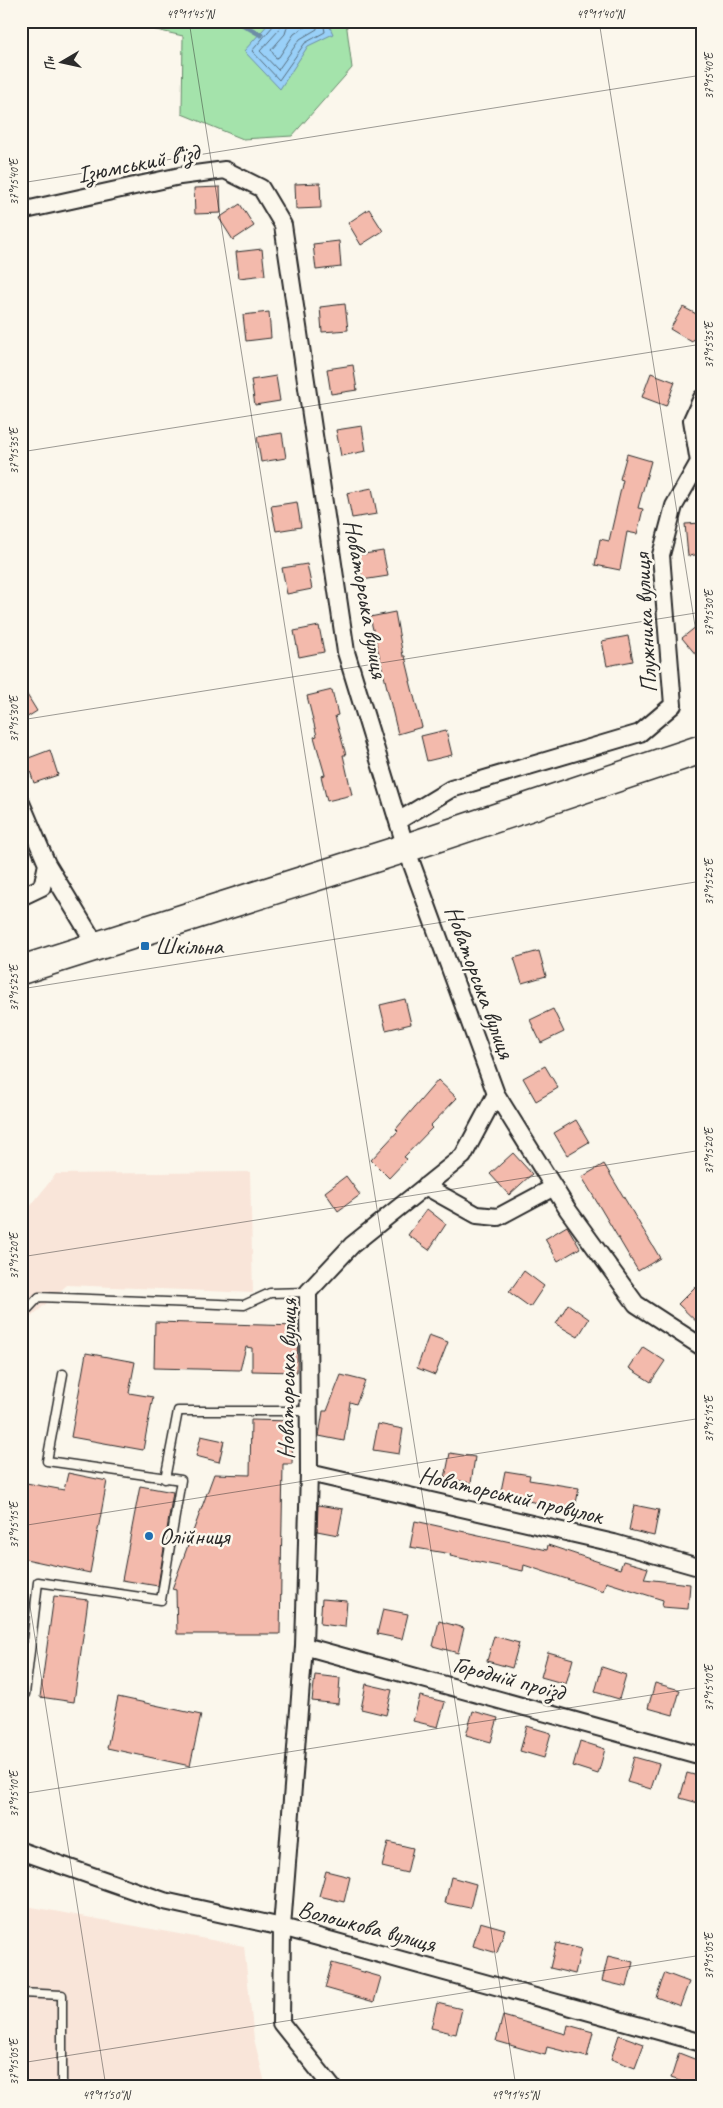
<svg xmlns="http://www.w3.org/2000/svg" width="723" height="2108" font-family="Caveat,sans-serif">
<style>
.built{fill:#f9e5d9}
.green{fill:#a4e3ab;stroke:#68876b}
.water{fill:#99d0f8;stroke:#6d8ea6}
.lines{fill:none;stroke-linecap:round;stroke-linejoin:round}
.shore{stroke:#576d7d;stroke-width:1}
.stream{stroke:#6d8ea6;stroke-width:5}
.building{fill:#f3baac;stroke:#2b2b2b}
.lane-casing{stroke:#2b2b2b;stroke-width:11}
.street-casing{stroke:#2b2b2b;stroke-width:20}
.highway-casing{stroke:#2b2b2b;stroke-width:31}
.lane{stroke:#fbf7ec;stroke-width:8}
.street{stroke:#fbf7ec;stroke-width:16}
.highway{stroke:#fbf7ec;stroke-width:28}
.ticks{fill:none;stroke:#2b2b2b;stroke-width:1;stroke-opacity:0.45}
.poi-dot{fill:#1f6fb2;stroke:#fbf7ec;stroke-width:2}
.labels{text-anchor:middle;stroke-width:5;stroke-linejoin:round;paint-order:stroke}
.street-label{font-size:24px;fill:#2b2b2b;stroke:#fbf7ec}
.poi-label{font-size:24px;fill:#2b2b2b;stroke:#fbf7ec;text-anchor:start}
.neatline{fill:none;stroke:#2b2b2b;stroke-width:2}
.ticks-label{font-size:12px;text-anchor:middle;fill:#2b2b2b}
</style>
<rect width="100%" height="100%" fill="#fbf7ec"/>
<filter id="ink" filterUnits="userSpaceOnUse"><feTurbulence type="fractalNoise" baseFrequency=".02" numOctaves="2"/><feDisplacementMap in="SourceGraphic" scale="10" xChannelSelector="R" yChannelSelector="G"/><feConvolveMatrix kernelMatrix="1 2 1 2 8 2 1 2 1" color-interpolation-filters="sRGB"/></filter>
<g filter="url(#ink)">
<path class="built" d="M250,1172L253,1293L67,1285L21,1326V1218L56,1174Z
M21,1905L244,1946L254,2039L266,2087H21Z"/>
<path class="green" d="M116,21H346L352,68L292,136L243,139L182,114L183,36Z"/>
<path class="water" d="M271,21H327L333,34L308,46L280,89L244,51Z"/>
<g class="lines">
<path class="shore" d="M275,21L273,26L252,51L279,80L305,43L325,32L323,21
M281,21L279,30L260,51L278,70L300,39L317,29V21
M289,21L285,34L271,50L276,58L279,57L294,34L308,25L309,21"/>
<path class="stream" d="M237,21L261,35"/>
</g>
<path class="building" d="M320,183L321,208L296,209L295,184Z
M220,187L221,213L195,214L194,188Z
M240,204L254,226L233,240L219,218Z
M369,209L383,231L361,245L348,223Z
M339,241L341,267L316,270L313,244Z
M262,249L265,275L239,278L236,252Z
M345,304L348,330L322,332L320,307Z
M683,307L702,317V325L692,342L670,329Z
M269,312L271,338L246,341L243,315Z
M353,365L357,390L331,394L327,369Z
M651,373L675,382L666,406L642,397Z
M276,376L280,401L255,405L251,380Z
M362,426L366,451L341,456L336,430Z
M282,433L286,458L261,462L257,437Z
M627,454L651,461L638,508L643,509L637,534L627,532L620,570L595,565L600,539L609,541L623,480L620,479Z
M372,488L377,514L352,518L347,493Z
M297,502L301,527L276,531L271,506Z
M702,523V554L688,556L685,524Z
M383,551L388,576L362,580L358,555Z
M307,564L312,589L287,594L282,568Z
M395,612L403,656H405L411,681H410L422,727L398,734L370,617Z
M702,622V662L682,638Z
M319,626L324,652L299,657L294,631Z
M628,636L633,661L607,666L602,641Z
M21,685L37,711L21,721Z
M332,690L338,715L335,716L346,755H343L352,795L327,801L321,776L325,775L314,737L317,736L307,696Z
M446,730L452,755L427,761L421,736Z
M50,750L58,775L34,783L26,759Z
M539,951L546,976L522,983L514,958Z
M405,999L411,1024L386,1030L380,1005Z
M553,1009L564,1032L541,1043L530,1020Z
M545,1066L558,1088L536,1101L523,1078Z
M438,1080L457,1098L430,1126L432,1128L404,1157L407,1159L389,1178L371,1160L398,1131L396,1129Z
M576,1120L589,1142L567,1155L554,1133Z
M513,1153L532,1174L509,1195L490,1174Z
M604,1164L660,1258L638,1271L582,1177Z
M346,1176L360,1195L338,1211L325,1192Z
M427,1209L446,1224L429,1250L408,1235Z
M567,1226L580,1248L558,1261L545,1239Z
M524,1271L544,1286L530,1307L509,1292Z
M702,1280V1327L678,1304Z
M568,1304L589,1319L578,1337L556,1324Z
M155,1322L298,1326L297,1372L252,1371V1348L246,1347L240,1370L154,1368Z
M429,1335L448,1342L435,1375L417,1368Z
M643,1347L665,1361L651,1382L629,1368Z
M86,1353L135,1362L129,1393L153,1397L143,1450L71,1437Z
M341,1375L365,1381L356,1404L350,1402L344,1441L319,1436L323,1411H327Z
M251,1420L293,1421L292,1464H283L280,1634H177L176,1590L172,1589L214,1474L250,1475Z
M378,1424L403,1429L399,1454L373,1450Z
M201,1436L224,1441L219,1462L196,1456Z
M450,1453L475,1457L471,1483L445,1478Z
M505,1471L530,1475L529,1480L579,1488L574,1513L549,1509L550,1505L500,1496Z
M68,1473L107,1481L90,1573L21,1558V1482L64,1490Z
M140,1486L173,1492L158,1586L122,1580Z
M318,1505L343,1509L338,1535L317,1531Z
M634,1505L659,1510L654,1536L629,1530Z
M415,1521L547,1550L548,1545L620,1569L623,1561L648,1568L644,1579L690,1584L688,1609L662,1607L663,1600L606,1582L603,1591L524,1565L523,1571L450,1556L451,1554L410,1547Z
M54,1596L88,1600L74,1702L40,1697Z
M322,1599L347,1601L345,1627L320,1624Z
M383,1609L408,1614L402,1639L377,1634Z
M439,1621L464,1628L458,1653L433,1646Z
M494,1636L519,1643L512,1668L487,1661Z
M548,1652L573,1659L566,1684L541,1677Z
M602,1667L626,1675L619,1699L595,1692Z
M315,1675L340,1678L338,1704L312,1701Z
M655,1683L680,1690L673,1715L648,1708Z
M366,1684L392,1690L386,1715L361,1709Z
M420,1696L445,1702L438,1727L413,1721Z
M118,1697L201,1715L190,1766L107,1748Z
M473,1711L498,1718L491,1742L466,1735Z
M527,1726L551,1733L544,1758L520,1751Z
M580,1741L605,1749L598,1774L573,1766Z
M634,1757L659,1764L651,1789L627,1782Z
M687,1773L702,1777V1804L680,1798Z
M388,1842L413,1848L407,1873L382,1867Z
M326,1871L350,1877L344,1902L319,1896Z
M451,1877L476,1884L470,1908L445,1903Z
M480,1922L505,1929L497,1953L473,1946Z
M556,1943L581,1949L575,1974L550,1968Z
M608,1956L633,1962L627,1987L602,1981Z
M332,1963L381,1977L374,2002L325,1988Z
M665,1973L689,1982L680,2006L656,1997Z
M437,2003L462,2009L456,2034L431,2028Z
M503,2016L566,2034L568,2025L593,2032L587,2057L547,2047L545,2055L496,2041Z
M619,2035L644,2044L635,2068L611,2059Z
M679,2053L702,2062L695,2086L671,2078Z"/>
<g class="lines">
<g class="lane-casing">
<path id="lane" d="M21,1316L39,1297L244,1305L270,1293L308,1292
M165,1479L178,1411H309
M25,1694L38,1582L161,1600L181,1480L47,1461L63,1374
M21,1993L62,1995V2087"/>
</g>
<g class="street-casing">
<path id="street" d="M21,211L180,176L225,170L261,188L283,225L346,652L406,848L496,1094L463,1156L352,1245L308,1292L309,1473L304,1646L282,1927L281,2023L332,2087
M21,803L47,864L96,945
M398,821L451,789L640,733L673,705L661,555L674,506L699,462L692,420L702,398
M21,897L42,887L47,864
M496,1094L568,1210L636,1304L702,1347
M425,1186L477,1215L498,1217L554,1187
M309,1473L614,1543L702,1568
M304,1646L702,1756
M21,1851L164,1901L282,1927L702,2043"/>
</g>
<g class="highway-casing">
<path id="highway" d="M21,970L406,848L702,749"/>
</g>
<use href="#lane" class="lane"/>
<use href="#street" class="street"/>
<use href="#highway" class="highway"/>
</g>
</g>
<path class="ticks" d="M189,21L516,2087M599,21L702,670M21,183L702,75M21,452L702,344M21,720L702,612M21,989L702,881M21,1257L702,1150M21,1526L702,1418M21,1549L106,2087M21,1794L702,1687M21,2063L702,1955"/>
<g class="poi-dot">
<rect x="140" y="941" width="10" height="10" rx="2.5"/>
<circle cx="149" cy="1536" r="5"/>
</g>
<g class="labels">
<g class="street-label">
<text transform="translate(138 163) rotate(-11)" y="8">Ізюмський в’їзд</text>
<text transform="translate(366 599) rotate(80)" y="8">Новаторська вулиця</text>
<text transform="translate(645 623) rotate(-93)" y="8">Плужника вулиця</text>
<text transform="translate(480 982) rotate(70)" y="8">Новаторська вулиця</text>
<text transform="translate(287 1379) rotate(-89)" y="8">Новаторська вулиця</text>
<text transform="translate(511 1495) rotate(13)" y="8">Новаторський провулок</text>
<text transform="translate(509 1678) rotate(15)" y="8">Городній проїзд</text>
<text transform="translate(367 1926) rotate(15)" y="8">Волошкова вулиця</text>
</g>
<g class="poi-label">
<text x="155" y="954">Шкільна</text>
<text x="159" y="1544">Олійниця</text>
</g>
</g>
<rect width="723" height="2108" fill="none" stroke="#fbf7ec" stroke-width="55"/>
<g transform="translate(62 62) rotate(261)" stroke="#fbf7ec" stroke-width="4" paint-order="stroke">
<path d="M0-4L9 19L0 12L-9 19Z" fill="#2b2b2b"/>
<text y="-8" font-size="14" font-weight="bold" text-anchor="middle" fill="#2b2b2b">Пн</text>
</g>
<rect x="28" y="28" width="668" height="2052" class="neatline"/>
<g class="ticks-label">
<text x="190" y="18">49°11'45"N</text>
<text x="600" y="18">49°11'40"N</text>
<text transform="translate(709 76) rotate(-90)" y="4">37°15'40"E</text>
<text transform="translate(14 182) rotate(-90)" y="4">37°15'40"E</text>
<text transform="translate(709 345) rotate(-90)" y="4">37°15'35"E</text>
<text transform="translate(14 451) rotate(-90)" y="4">37°15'35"E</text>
<text transform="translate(709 613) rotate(-90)" y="4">37°15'30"E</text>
<text transform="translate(14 719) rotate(-90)" y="4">37°15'30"E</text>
<text transform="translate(709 882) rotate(-90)" y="4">37°15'25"E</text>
<text transform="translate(14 988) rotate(-90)" y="4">37°15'25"E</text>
<text transform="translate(709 1151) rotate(-90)" y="4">37°15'20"E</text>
<text transform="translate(14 1256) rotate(-90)" y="4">37°15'20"E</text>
<text transform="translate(709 1419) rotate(-90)" y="4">37°15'15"E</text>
<text transform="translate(14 1525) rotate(-90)" y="4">37°15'15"E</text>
<text transform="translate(709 1688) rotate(-90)" y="4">37°15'10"E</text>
<text transform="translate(14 1794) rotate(-90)" y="4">37°15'10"E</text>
<text transform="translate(709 1956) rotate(-90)" y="4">37°15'05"E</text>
<text transform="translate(14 2062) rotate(-90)" y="4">37°15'05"E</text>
<text x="106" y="2099">49°11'50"N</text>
<text x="515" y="2099">49°11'45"N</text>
</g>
</svg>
